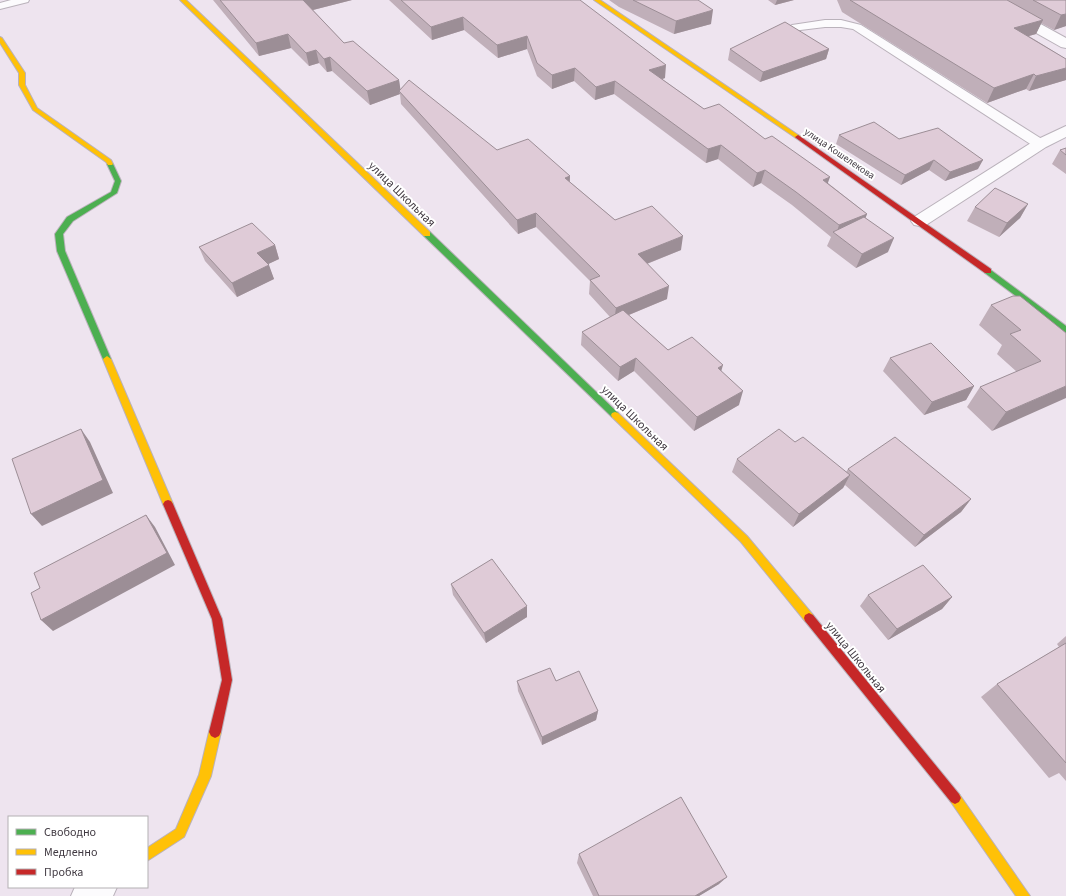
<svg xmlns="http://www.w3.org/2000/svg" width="1066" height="896" font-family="'Source Sans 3',sans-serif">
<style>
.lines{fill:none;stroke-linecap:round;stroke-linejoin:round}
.lane-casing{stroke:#bab2bb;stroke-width:2}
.street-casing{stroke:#bab2bb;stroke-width:2}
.fast-casing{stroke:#bab2bb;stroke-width:2}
.slow-casing{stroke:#bab2bb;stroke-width:2}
.jam-casing{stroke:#bab2bb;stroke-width:2}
.lane{fill:#fcfbfd;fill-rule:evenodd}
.street{fill:#fcfbfd;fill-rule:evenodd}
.fast{fill:#4caf50;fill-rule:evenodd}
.slow{fill:#ffc107;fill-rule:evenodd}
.jam{fill:#c62828;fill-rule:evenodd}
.wall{fill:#c0afb9}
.shaded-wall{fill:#9c8e96}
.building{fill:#dfcbd7;stroke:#9c8e96}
.labels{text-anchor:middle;stroke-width:4;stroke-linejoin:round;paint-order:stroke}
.far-street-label{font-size:10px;fill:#413a42;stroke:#fff}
.street-label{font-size:12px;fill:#413a42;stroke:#fff}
</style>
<rect width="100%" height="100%" fill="#eee4ef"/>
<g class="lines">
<g class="lane-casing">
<path id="lane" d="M11,0H29L28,2L0,9V3Z
M825,20H841L861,25L1045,141L1046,144L1045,147H1035L853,29L841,27H825L792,31L787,28L792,25Z"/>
</g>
<g class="street-casing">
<path id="street" d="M982,0H997L1066,38V48L1061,47L983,3Z
M1066,126V137L1046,147L926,225L920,226L914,225L911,221L914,217L1034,141Z
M75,887H117L113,896H71Z"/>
</g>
<g class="fast-casing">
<path id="fast" d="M110,162L113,164L121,181L117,193L73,221L63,234L65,251L111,359L107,362L103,359L57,251L55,234L67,217L111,192L115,181L107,164Z
M424,232H430L618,413L619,415L618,417H612L424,236Z
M988,268L1066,326V333L985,273V269Z"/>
</g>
<g class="slow-casing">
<path id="slow" d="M180,0H186L430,232V236H424Z
M594,0H600L801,137L796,138Z
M0,37L2,38L25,73V85L37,108L111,160L113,164L112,165H108L106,162L33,110L19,85V73L0,43Z
M107,356L111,359L173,504L171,507L168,508L165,507L163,504L103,359Z
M615,412L618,413L747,536L813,615L814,618L813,621L809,623L805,621L741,542L612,417L611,415L612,413Z
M215,726L219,728L221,732L211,776L184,837L147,861V848L176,829L199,775L209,732L211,728Z
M955,792L959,794L1030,896H1016L951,802L949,798L951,794Z"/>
</g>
<g class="jam-casing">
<path id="jam" d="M798,135L991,269V273H985L796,138L795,137Z
M168,500L171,501L173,504L222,619L232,680L221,732L219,736L215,738L211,736L209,732L222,680L212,619L163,504L165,501Z
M809,613L813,615L959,794L961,798L959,802L955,804L951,802L805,621L804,618L805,615Z"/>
</g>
<use href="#lane" class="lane"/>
<use href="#street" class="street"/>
<use href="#fast" class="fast"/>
<use href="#slow" class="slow"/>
<use href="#jam" class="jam"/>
</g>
<path class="wall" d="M213,0H352L313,10L344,43L399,80L400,89L497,150L570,176V182L615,220L681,250L647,264L667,299L629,315L668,350L721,371L739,405L694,431L634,371L618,381L581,345L582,332L610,317L589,294L590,281L536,227L518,234L401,104L400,94L370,105L332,71L327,72L319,63L309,66L291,48L259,56Z
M389,0H580L665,78L662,79L704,109L765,139L828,183L867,214L865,218L888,252L856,268L827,246L831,237L792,205L761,183L753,187L718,159L706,163L614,94L595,100L574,81L552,89L537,76L527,49L498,58L464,30L432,40Z
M609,0H698L711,24L674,34L619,7Z
M768,0H794L775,5Z
M837,0H1066V26L1054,30L1041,23L1036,34L1029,36L1066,59V80L1029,91L1026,89L987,103L842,12Z
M730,49H829L826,59L760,82L728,60Z
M839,135L899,139L978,169L945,181L929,170L901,185L836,144Z
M1066,148V174L1052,164L1060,150Z
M1028,204L1020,218L999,237L967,221L975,207Z
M275,245L279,259L268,264L274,279L237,297L205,261L199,247Z
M991,305L1066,333L992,431L967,407L980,387L1017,372L997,354L1002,345L979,325Z
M890,358L974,386L966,400L924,415L883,371Z
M737,459L846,472L848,469L971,499L961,512L915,547L845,485L843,488L793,527L732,472Z
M451,584L527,617L486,643L453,595Z
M868,595L952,597L942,609L888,640L860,606Z
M1066,636V781L1059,773L1049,778L981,697L997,684L1059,647L1057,644Z
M517,681H556L598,711L596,720L542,745L518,691Z
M579,854L719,884L699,896H593L577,863Z"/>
<path class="shaded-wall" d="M303,0H352L305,12Z
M777,0H794L775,5Z
M713,10L711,24L674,34L676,21Z
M1066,14V26L1054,30L1061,15Z
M463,17L464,30L432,40L431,27Z
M1043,20L1036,34L1007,42L1014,28Z
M288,34L291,48L259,56L256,43Z
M527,36V49L498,58L497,45Z
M829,49L826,59L760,82L763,72Z
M316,50L319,63L309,66L306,53Z
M330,57L332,71L327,72L324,59Z
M666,65L665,78L648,84L649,70Z
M575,68L574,81L552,89V75Z
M1066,68V80L1029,91L1036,76Z
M1034,74L1026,89L987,103L994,88Z
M399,80L401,93L399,91L400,94L370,105L367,91Z
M615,81L614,94L595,100L596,87Z
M721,145L718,159L706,163L708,149Z
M934,160L929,170L901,185L905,175Z
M983,160L978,169L945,181L950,172Z
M765,170L761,183L753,187L757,173Z
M570,176L569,190L565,178Z
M830,177L825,191L823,180Z
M1028,204L1020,218L999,237L1007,223Z
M536,213V227L518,234L517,220Z
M867,214L862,227L836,235L839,225Z
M683,236L681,250L636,268L638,254Z
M894,238L888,252L856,268L862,254Z
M275,245L279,259L262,267L257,253Z
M269,265L274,279L237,297L232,283Z
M669,286L667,299L614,321L616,308Z
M636,358L634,371L618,381L620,367Z
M723,365L719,379L718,368Z
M974,386L966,400L924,415L932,402Z
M1066,386V398L992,431L1006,412Z
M743,391L739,405L694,431L697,417Z
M81,429L90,442L113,493L42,526L31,514Z
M850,475L843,488L793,527L799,514Z
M971,499L961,512L915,547L924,535Z
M146,515L155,527L175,565L53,631L41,620Z
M952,597L942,609L888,640L897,629Z
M527,606V617L486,643L484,633Z
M598,711L596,720L542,745V737Z
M727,877L719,884L699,896H695Z"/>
<path class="building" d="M220,0H303L344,43L353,41L399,80L367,91L330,57L324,59L316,50L306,53L288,34L256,43Z
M401,0H580L666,65L649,70L704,109L719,104L765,139L772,136L830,177L823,180L867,214L839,225L796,192L765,170L757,173L721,145L708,149L615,81L596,87L575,68L552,75L537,63L527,36L497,45L463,17L431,27Z
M633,0H698L713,10L676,21Z
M850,0H1007L1043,20L1014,28L1066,59V68L1036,76L1034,74L994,88Z
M1033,0H1066V14L1061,15Z
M785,22L829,49L763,72L730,49Z
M409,80L497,150L528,139L570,176L565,178L615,220L652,206L683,236L638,254L669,286L616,308L590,280L600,276L536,213L517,220L399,91Z
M874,122L899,139L938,128L983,160L950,172L934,160L905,175L839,135Z
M1066,148V155L1060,150Z
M995,188L1028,204L1007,223L975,207Z
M864,217L894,238L862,254L833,232Z
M252,223L275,245L257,253L269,265L232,283L199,247Z
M1013,296H1020L1066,333V386L1006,412L980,387L1041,361L1010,334L1021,330L991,305Z
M623,310L668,350L692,337L723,365L718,368L743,391L697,417L636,358L620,367L582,332Z
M931,343L974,386L932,402L890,358Z
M81,429L103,480L31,514L12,459Z
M779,429L795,442L803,437L850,475L799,514L737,459Z
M895,437L971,499L924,535L848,469Z
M146,515L167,553L41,620L31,593L40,588L34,573Z
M492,559L527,606L484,633L451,584Z
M923,565L952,597L897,629L868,595Z
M1066,643V763L997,684Z
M550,668L556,681L579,671L598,711L542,737L517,681Z
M681,797L727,877L695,896H599L579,854Z"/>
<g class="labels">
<g class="far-street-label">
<text transform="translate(840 153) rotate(34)" y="4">улица Кошелекова</text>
</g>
<g class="street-label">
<text transform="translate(402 194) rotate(44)" y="4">улица Школьная</text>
<text transform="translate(635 418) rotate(44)" y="4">улица Школьная</text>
<text transform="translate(856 657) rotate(51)" y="4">улица Школьная</text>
</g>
</g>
<rect x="8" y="816" width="140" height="72" fill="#ffffff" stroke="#b3b0b3"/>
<rect x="16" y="829" width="20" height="6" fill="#4caf50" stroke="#b3b0b3"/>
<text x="44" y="836" font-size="12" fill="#413a42">Свободно</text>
<rect x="16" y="849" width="20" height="6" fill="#ffc107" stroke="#b3b0b3"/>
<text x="44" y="856" font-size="12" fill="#413a42">Медленно</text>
<rect x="16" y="869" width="20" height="6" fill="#c62828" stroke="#b3b0b3"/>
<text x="44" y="876" font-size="12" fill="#413a42">Пробка</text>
</svg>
